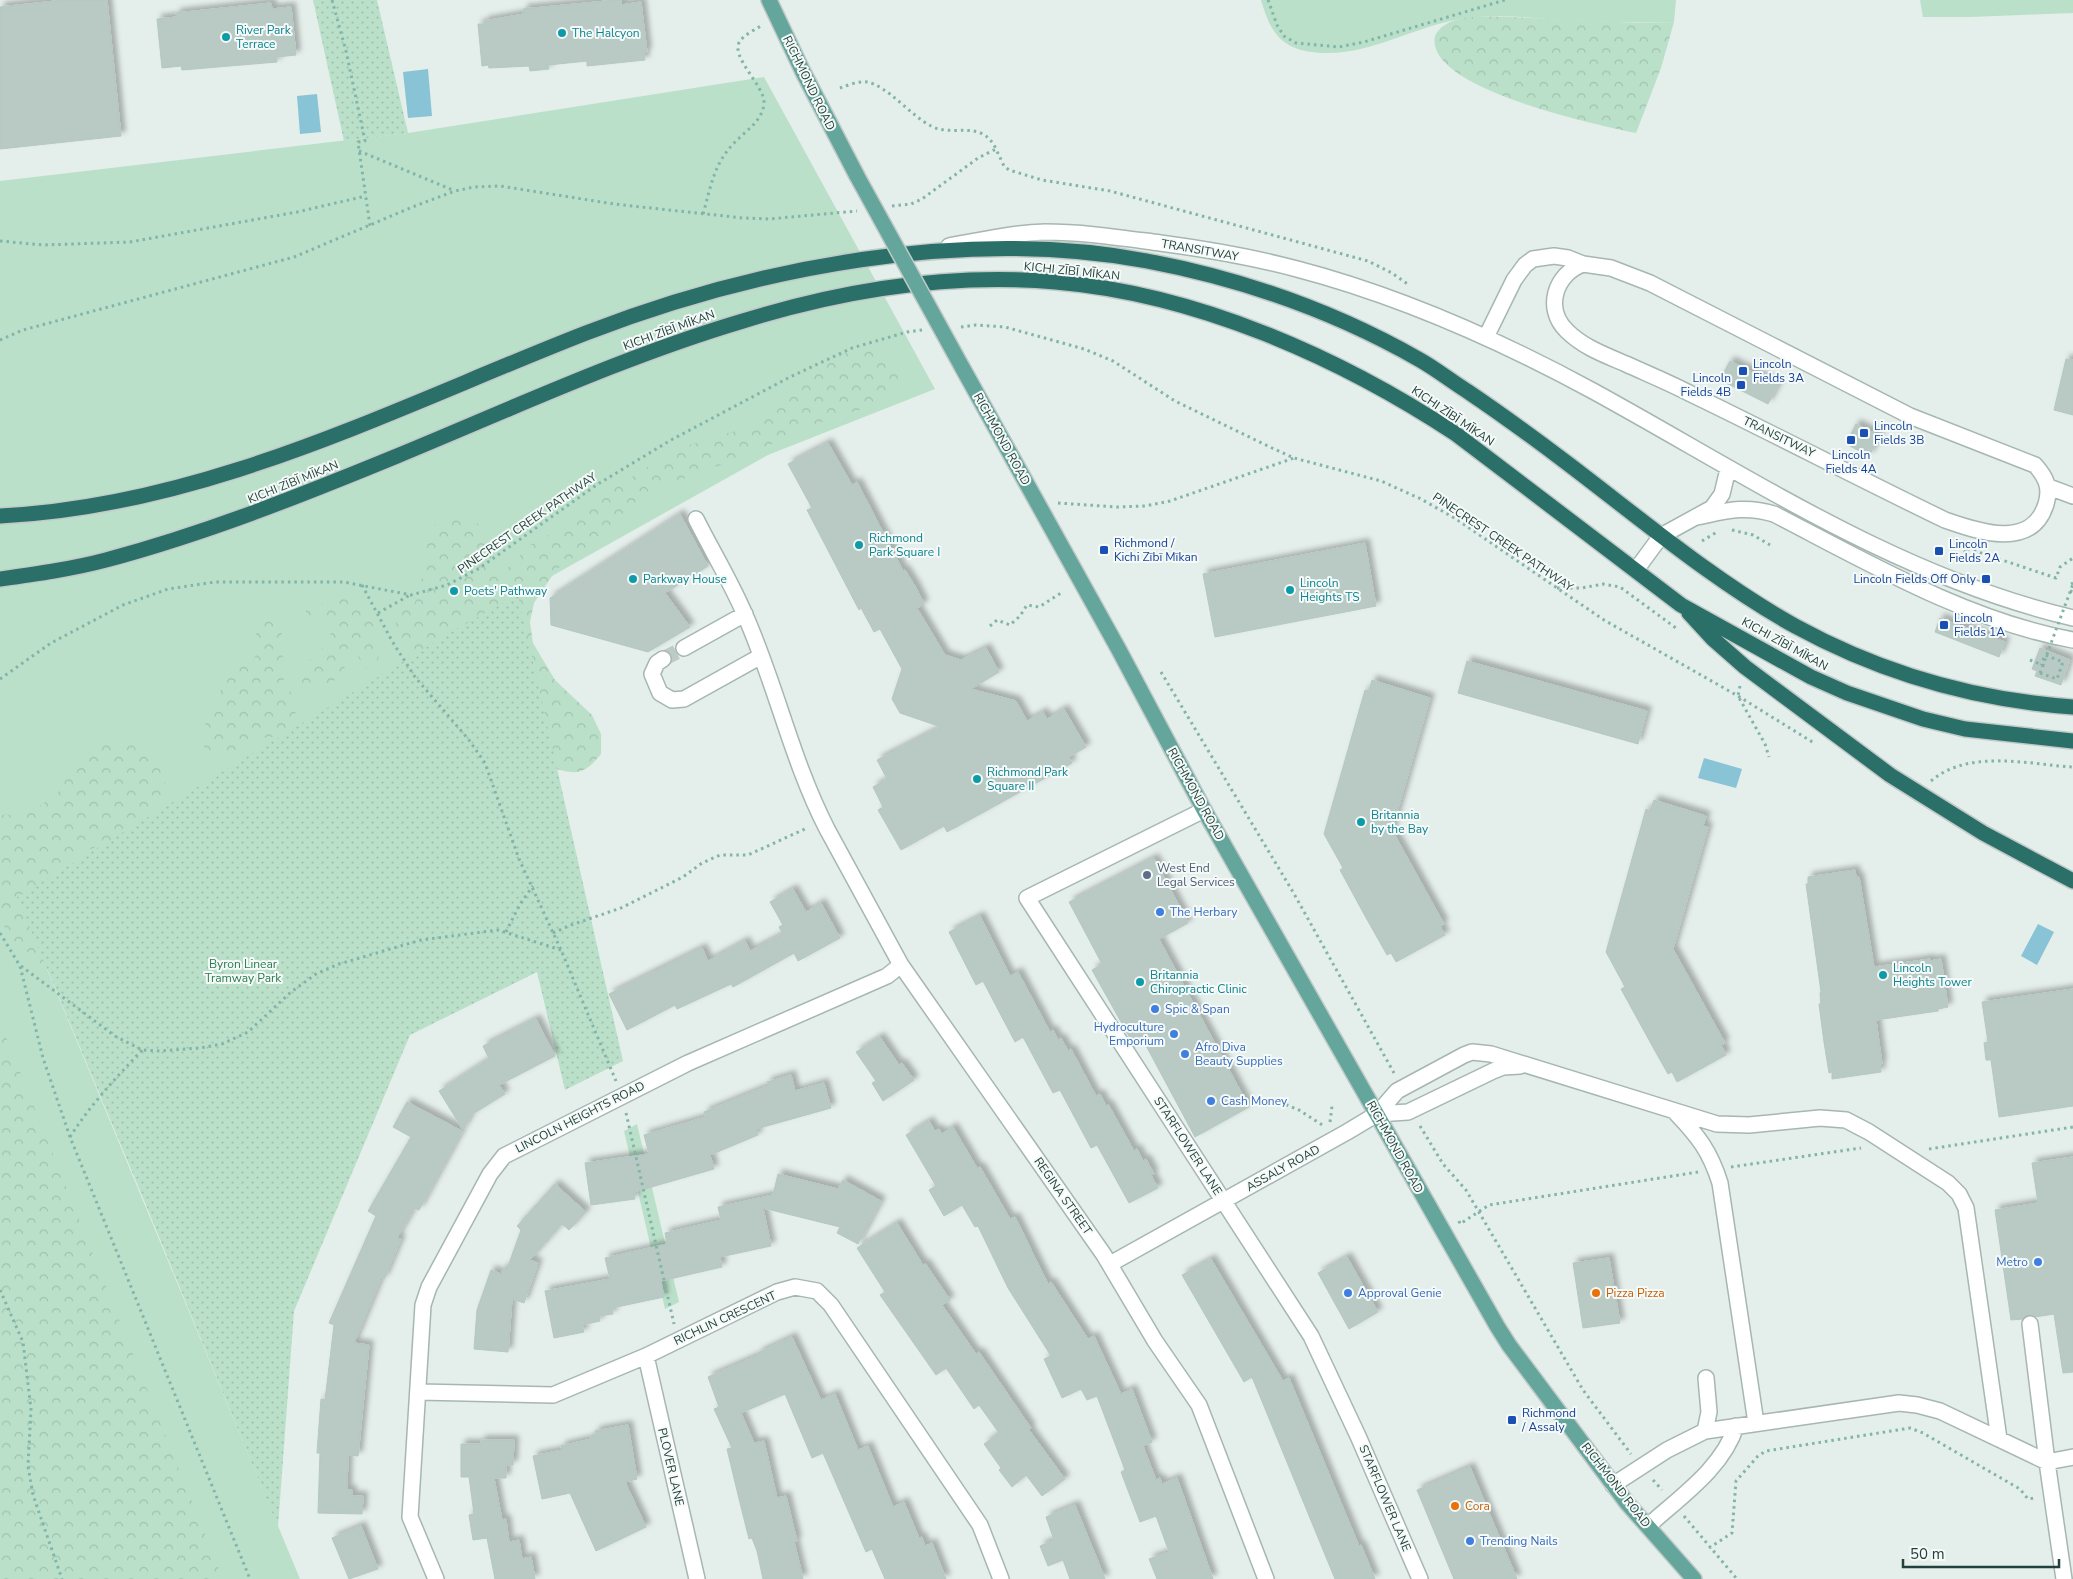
<svg xmlns="http://www.w3.org/2000/svg" width="2073" height="1579" font-family="'Nunito Sans',sans-serif">
<style>
.grass{fill:#bbe0c9}
.forest{fill:url(#forest-crowns)}
.park{fill:url(#park-dots)}
.water{fill:#89c3d6}
.building{fill:#b9c9c4;stroke:#b5c8c2;filter:url(#shadow)}
.lines{fill:none;stroke-linecap:round;stroke-linejoin:round}
.minor-tunnel{stroke:#bdcbc7;stroke-width:15;stroke-dasharray:15 8;stroke-linecap:butt}
.minor-casing{stroke:#a6b7b2;stroke-width:18}
.major-casing{stroke:#c1cac8;stroke-width:18}
.highway-casing{stroke:#c1cac8;stroke-width:18}
.path{stroke:#82b4a9;stroke-width:3;stroke-dasharray:2.5 4;stroke-linecap:butt}
.minor{stroke:#fff;stroke-width:15}
.major{stroke:#65a69c;stroke-width:15}
.highway{stroke:#2b7068;stroke-width:15}
.major-bridge-casing{stroke:#c1cac8;stroke-width:18;stroke-linecap:butt}
.path-bridge{stroke:#82b4a9;stroke-width:3;stroke-dasharray:2.5 4;stroke-linecap:butt}
.major-bridge{stroke:#65a69c;stroke-width:15}
.culture-dot{fill:#0f9aa8;stroke:#f5faf8;stroke-width:2}
.transit-dot{fill:#1a4fb4;stroke:#f5faf8;stroke-width:2}
.service-dot{fill:#5c6f8a;stroke:#f5faf8;stroke-width:2}
.shop-dot{fill:#3f7fe0;stroke:#f5faf8;stroke-width:2}
.food-dot{fill:#e8710a;stroke:#f5faf8;stroke-width:2}
.labels{text-anchor:middle;stroke-width:4;stroke-linejoin:round;paint-order:stroke}
.culture-label{font-size:12px;fill:#0d838f;stroke:#f5faf8;text-anchor:start}
.street-label{font-size:12px;fill:#22413c;stroke:#f5faf8}
.transit-label{font-size:12px;fill:#164399;stroke:#f5faf8;text-anchor:start}
.service-label{font-size:12px;fill:#4e5e75;stroke:#f5faf8;text-anchor:start}
.shop-label{font-size:12px;fill:#366cbe;stroke:#f5faf8;text-anchor:start}
.park-label{font-size:12px;fill:#297b50;stroke:#f5faf8}
.food-label{font-size:12px;fill:#c56008;stroke:#f5faf8;text-anchor:start}
</style>
<defs>
<pattern id="forest-crowns" width="20" height="18" patternUnits="userSpaceOnUse" patternTransform="scale(1.25)"><rect width="20" height="18" fill="#bbe0c9"/><path d="M2 6a3 3 0 1 1 6 0M12 15a3 3 0 1 1 6 0" fill="none" stroke="#a0c1ae"/></pattern>
<pattern id="park-dots" width="8" height="8" patternUnits="userSpaceOnUse" patternTransform="scale(1.25)"><rect width="8" height="8" fill="#bbe0c9"/><path d="M2 2h.1M6 6h.1" fill="none" stroke="#a0c1ae" stroke-width="1.8" stroke-linecap="round"/></pattern>
<filter id="shadow"><feDropShadow dx="4.5" dy="-4.5" stdDeviation="2.5" flood-color="#0004"/></filter>
</defs>
<rect width="100%" height="100%" fill="#e4eeea"/>
<path class="grass" d="M1261,0H1676L1674,22C1637,23 1601,22 1564,20C1532,18 1498,14 1466,18C1409,26 1360,64 1301,50C1275,43 1268,23 1261,0Z
M1920,0H2073V13L1970,17H1923Z
M764,77L935,389L768,455L518,595L17,897L300,1579H201L0,1099V181L408,133Z
M637,1124L679,1302L665,1309L624,1131Z"/>
<path class="forest" d="M1509,17L1639,23L1674,22L1661,68L1636,133C1599,125 1424,89 1435,36C1447,12 1487,17 1509,17Z
M865,347L884,356L898,373L900,382L896,391L890,397L872,406L833,418L786,437L739,461L709,468L651,493L634,503L582,551L556,570L534,603L530,622L533,643L555,680L592,715L601,734V754C583,776 576,775 550,767L423,674L407,647L399,640L395,618L396,613L415,603C418,591 423,577 424,565C425,554 420,541 427,531C431,524 440,523 447,521C489,514 488,535 493,569L503,573L530,545L559,529L586,511L603,496L660,459L692,444L735,431L764,415L774,408L788,391L821,363L831,357Z
M350,591C370,609 382,634 378,661L364,669L353,645L344,655L347,663L340,676L326,687L312,682L305,689H299L296,683L300,667C318,653 330,647 333,622H319L306,618V608L339,599Z
M273,611L281,618L284,684C297,697 296,702 295,720L277,737L258,738L230,753L214,755L204,748V730L207,717L236,660L250,665L257,653L255,638L260,620Z
M131,741C156,752 157,752 164,778C178,831 100,839 69,860C64,864 60,870 55,874L80,997L13,940L0,920V815L28,814L57,794L78,756L109,742Z
M0,1022L223,1579H0Z"/>
<path class="park" d="M313,0H377L408,133L344,141Z
M518,595L623,1061L565,1090L537,972L410,1035L294,1311L278,1527L143,1198L17,897L458,628Z"/>
<path class="water" d="M428,69L432,116L408,118L403,72Z
M317,94L321,132L300,134L297,96Z
M1704,758L1742,769L1736,788L1698,778Z
M2038,924L2054,932L2037,965L2021,956Z"/>
<path class="building" d="M65,0H107L121,136L0,149V7Z
M617,0H621V5L641,2L647,52L644,53L645,60L587,66V61L548,65L549,69L530,71L529,66L489,68L488,65L482,66L478,24H485L484,21L524,14L523,9Z
M271,3L272,9L291,7L296,55L277,57V62L182,70L181,66L162,68L157,19L177,17L176,13Z
M2066,359L2073,360V415L2054,410Z
M1730,361L1778,385L1768,404L1720,380Z
M1856,424L1880,436L1869,456L1846,444Z
M828,443L852,485L857,482L903,571L905,570L915,586L924,604L917,608L945,655L961,660L986,648L999,672L971,689L1016,701L1027,721L1043,712L1047,719L1064,709L1086,747L1069,757L1072,763L984,812L947,832L944,826L901,850L878,810L883,807L873,787L887,779L877,760L941,727L900,713L892,699L902,669L880,629L874,632L861,608L859,610L807,510L812,508L788,464Z
M680,514L708,566L665,593L690,627L648,652L551,625L550,598Z
M1365,543L1376,606L1215,637L1203,574Z
M1940,618L2005,642L1999,657L1935,632Z
M2040,648L2070,660L2061,685L2035,676L2037,671L2032,669Z
M1467,661L1647,711L1638,744L1458,693Z
M1372,680L1430,698L1392,830L1444,924L1440,926L1445,935L1396,962L1391,953L1387,955L1365,916L1340,870L1343,868L1324,834L1365,690L1369,691Z
M1654,800L1706,816L1703,826L1708,827L1673,949L1725,1043L1721,1045L1726,1055L1677,1082L1672,1072L1668,1074L1655,1051L1621,989L1625,987L1606,952L1646,809L1650,811Z
M1154,858L1188,923L1159,939L1249,1107L1195,1137L1144,1042L1135,1047L1092,970L1102,964L1069,902Z
M1855,870L1856,877H1859L1874,967L1930,959V961L1941,959L1948,1007L1938,1009V1011L1876,1020L1882,1064L1880,1065L1881,1072L1832,1079V1072L1829,1073L1824,1042L1819,1004H1821L1820,993L1821,992L1806,884H1808V877Z
M793,889L806,912L821,903L840,938L798,961L794,953L733,987L731,984L677,1009L675,1005L627,1030L609,994L702,948L708,961L745,941L750,951L783,934L779,927L783,925L770,902Z
M980,916L1010,976L1018,972L1050,1032L1053,1030L1058,1040L1061,1038L1068,1051L1071,1049L1096,1096L1100,1094L1106,1106L1108,1104L1134,1151L1137,1149L1143,1161L1146,1159L1154,1174L1151,1175L1158,1188L1129,1203L1097,1145L1091,1148L1060,1090L1053,1093L1023,1037L1015,1042L983,981L976,985L949,932Z
M2073,989V1106L1999,1117L1991,1060H1986L1984,1043L1988,1042L1982,1002Z
M536,1019L555,1056L499,1085L505,1094L471,1115L463,1130L439,1091L489,1059L483,1046Z
M880,1037L899,1065L902,1063L914,1080L883,1101L872,1083L876,1081L856,1052Z
M791,1075L795,1091L824,1083L831,1108L756,1129L758,1135L710,1155L714,1169L634,1192L635,1199L591,1205L585,1163L649,1154L644,1135L706,1117L704,1112L768,1086L767,1082Z
M407,1102L462,1131L419,1210L414,1208L397,1238L401,1239L384,1279L381,1278L354,1343L369,1345L358,1456L348,1455L347,1490H352V1496H363L362,1514L318,1513L320,1453H317L321,1399L325,1400L334,1325L329,1323L376,1216L368,1211L411,1137L393,1127Z
M929,1121L935,1131L939,1129L942,1134L953,1127L977,1168L980,1167L1010,1219L1015,1217L1048,1284L1051,1282L1088,1339L1094,1336L1121,1394L1132,1389L1152,1442L1143,1446L1156,1480L1160,1478L1162,1484L1177,1478L1213,1579H1157L1149,1559L1169,1552L1156,1516L1140,1522L1121,1472L1125,1470L1097,1396L1087,1400L1081,1389L1062,1398L1044,1359L1051,1356L1008,1288L978,1226L975,1227L962,1205L944,1216L929,1190L936,1186L906,1135Z
M2073,1157V1372L2063,1373L2054,1314L2035,1317L2028,1315L2023,1319L2011,1320L1995,1210L2038,1203L2032,1163Z
M778,1174L838,1189L843,1180L881,1201L858,1244L837,1233L840,1227L763,1208L771,1246L720,1257L722,1267L661,1281L664,1297L612,1308L613,1314L599,1316L600,1321L582,1325L584,1332L554,1338L545,1291L610,1279L605,1258L667,1244L665,1233L721,1220L718,1207L773,1195Z
M555,1184L586,1212L569,1230L562,1224L530,1260L538,1263L524,1303L512,1299L508,1352L474,1349L477,1310L491,1270L501,1274L503,1268L507,1269L521,1230L517,1226Z
M897,1223L923,1265L925,1263L950,1300L942,1305L976,1354L979,1352L1031,1428L1029,1430L1065,1479L1042,1496L1026,1475L1012,1487L999,1470L1001,1468L984,1444L999,1433L979,1405L974,1409L946,1368L936,1375L880,1295L885,1292L857,1248Z
M1347,1257L1378,1312L1349,1329L1318,1273Z
M1609,1258L1620,1323L1583,1328L1573,1263Z
M1211,1259L1283,1381L1289,1378L1359,1546L1361,1545L1375,1579H1335L1252,1377L1244,1382L1182,1275Z
M792,1337L821,1400L835,1394L858,1450L868,1446L893,1507L904,1502L919,1538L922,1537L925,1546L932,1543L946,1579H885L872,1549L866,1552L823,1453L812,1458L785,1394L741,1413L754,1443L764,1441L777,1498L786,1496L797,1541H794L803,1579H763L757,1551L752,1538L749,1539L739,1499L727,1449L732,1448L714,1409L719,1407L708,1377L759,1355L758,1353Z
M628,1425L637,1479L625,1482L646,1527L596,1551L570,1493L542,1499L533,1456L562,1450L561,1446L591,1439V1436L596,1435L595,1431Z
M481,1440H514L513,1465H506V1478H494L502,1520L506,1519L509,1542L519,1540L522,1559L531,1557L535,1579H495L487,1538L473,1540L469,1515L474,1514L469,1477H461V1444H481Z
M1470,1467L1493,1522L1517,1579H1454L1417,1490Z
M1075,1505L1097,1559L1105,1579H1070L1063,1560L1048,1566L1040,1546L1054,1540L1046,1517Z
M361,1526L378,1569L349,1579L332,1538Z"/>
<g class="lines">
<path class="minor-tunnel" d="M663,659L684,648"/>
<g class="minor-casing">
<path id="minor" d="M949,246C981,240 1013,233 1045,232C1083,232 1122,238 1160,243C1205,249 1252,257 1297,269C1400,296 1499,340 1593,391C1750,477 1896,576 2073,618
M1486,337L1514,280L1525,265L1533,259L1554,256L1568,258L1583,264L1611,268L1650,283L1910,416L2035,465C2046,477 2051,488 2046,504C2032,550 1979,532 1945,520C1860,479 1776,435 1691,394C1670,383 1648,374 1626,364C1605,355 1583,347 1567,331C1544,309 1555,274 1583,264
M2049,487L2073,496
M1697,517C1726,511 1744,505 1774,514C1867,562 1968,621 2073,640
M696,519C712,551 731,582 745,615C776,685 792,761 827,829L901,965L1104,1255L1155,1341L1199,1405L1266,1579
M1636,570L1661,536L1712,508L1722,494L1728,469
M684,648L745,614
M663,659L657,663L652,674L660,693L672,700L684,699L761,656
M1204,810L1027,898L1311,1336L1358,1436L1420,1579
M1676,1113C1698,1136 1710,1151 1720,1183L1756,1423
M1377,1114L1408,1112L1493,1071L1503,1067L1520,1066
M1110,1264L1347,1132L1377,1114L1397,1091L1464,1055L1472,1052L1491,1054L1717,1124L1749,1125L1820,1118L1846,1120L1869,1132L1948,1183L1959,1194L1966,1208L1999,1439
M2030,1324L2047,1462L2064,1579
M646,1356L697,1579
M419,1392L553,1395L646,1356L777,1292L795,1287L817,1291L831,1305L980,1525L1001,1579
M1705,1431L1709,1412L1706,1378
M1613,1485L1667,1450L1705,1431L1899,1403L1917,1405L1940,1411L2047,1462L2073,1457
M1648,1526C1680,1497 1723,1468 1736,1426
M436,1579L410,1517L423,1305L429,1287L490,1174L504,1156L688,1063L887,976L901,965"/>
</g>
<g class="major-casing">
<path id="major" d="M769,0L803,72L857,176
M962,367L1119,650L1204,810L1497,1326L1509,1345L1627,1503L1694,1579"/>
</g>
<g class="highway-casing">
<path id="highway" d="M0,516C208,506 396,407 586,333C757,267 965,227 1147,261C1242,279 1336,312 1420,360C1436,369 1451,381 1467,391C1501,414 1534,438 1567,463C1641,519 1714,581 1795,626C1881,673 1975,700 2073,707
M0,579C36,574 72,569 106,560C207,533 302,495 397,456C511,409 625,356 743,321C843,290 951,273 1056,282C1197,294 1339,357 1456,434L1681,605L1811,677L1847,693L1923,719L1965,729L2073,741
M1689,613L1712,638L1745,667L1890,775L1983,833L2073,881"/>
</g>
<path class="path" d="M332,0L346,51L364,136L365,141L358,142L370,226
M1268,0L1277,25L1284,36L1296,43L1339,47L1364,42L1505,0
M840,88C848,85 858,81 867,82C888,86 911,116 931,126C954,138 981,118 996,149
M359,151L455,191
M892,206L911,204L922,199L978,158L996,149L1004,166L1009,170L1042,180L1110,191L1368,261L1392,273L1409,285
M703,214C711,186 714,163 735,142C747,130 763,120 764,103C765,86 729,56 740,41C745,34 755,30 762,25
M0,241L43,245L130,242L297,212L366,196
M961,327L976,325L1005,327L1084,349L1113,361L1175,401L1272,448L1294,458L1381,481L1421,499L1456,519L1604,620L1738,696L1814,743
M0,340L23,330L294,257L415,206L455,191L474,187L500,186L614,204L743,218L769,219L857,211
M1058,503L1117,507L1145,506L1170,501L1294,458
M1732,530L1753,535L1770,545
M1702,541L1717,532
M1963,559L1966,548L2056,578L2060,567L2073,558
M2071,584L2073,583
M362,585L392,641L415,677L469,740L485,763L519,859L561,950L616,1081
M1557,588H1582L1603,584L1620,587L1676,628
M2070,591L2073,592
M378,613L410,595
M990,626L997,620L1010,625L1020,616L1027,605L1039,607L1061,593
M2030,660L2045,666
M1161,672L1293,892L1394,1073
M2040,673L2057,679L2063,662L2045,655L2041,665
M0,679L51,643L123,605L168,589L215,582H344L411,595L447,585L478,569L598,484L671,440L790,377L852,348L907,332L922,330
M1740,686L1738,696L1765,744L1769,757
M1931,781C1969,749 2026,764 2072,767
M506,932L520,904L533,886
M0,933L20,966L43,1058L70,1137L250,1579
M553,933L571,925L621,908L683,877L702,863L720,855H748L807,828
M21,966L115,1036L142,1050L160,1051L200,1048L222,1044L248,1032L291,992L316,974L339,964L421,940L498,930L561,950
M1280,1102L1299,1110L1324,1126
M626,1113L674,1324
M1330,1122L1332,1106
M1420,1126L1443,1164L1466,1190L1583,1390L1631,1454
M70,1137C90,1105 116,1078 142,1050
M1929,1149L2073,1127
M1731,1167L1861,1148
M1459,1221L1460,1224L1489,1205L1698,1172
M0,1290L23,1342L31,1409L28,1466L33,1495L62,1579
M1653,1480L1662,1490
M1684,1516L1737,1579
M1709,1548L1732,1533L1736,1481L1758,1456L1766,1451L1910,1428L1923,1433L2020,1489L2028,1499L2035,1498"/>
<use href="#minor" class="minor"/>
<use href="#major" class="major"/>
<use href="#highway" class="highway"/>
<g class="major-bridge-casing">
<path id="major-bridge" d="M857,176L962,367"/>
</g>
<path class="path-bridge" d="M2040,673L2073,584"/>
<use href="#major-bridge" class="major-bridge"/>
</g>
<g class="culture-dot">
<circle cx="562" cy="33" r="5"/>
<circle cx="226" cy="37" r="5"/>
<circle cx="859" cy="545" r="5"/>
<circle cx="633" cy="579" r="5"/>
<circle cx="1290" cy="590" r="5"/>
<circle cx="454" cy="591" r="5"/>
<circle cx="977" cy="779" r="5"/>
<circle cx="1361" cy="822" r="5"/>
<circle cx="1883" cy="975" r="5"/>
<circle cx="1140" cy="982" r="5"/>
</g>
<g class="transit-dot">
<rect x="1738" y="366" width="10" height="10" rx="2.5"/>
<rect x="1736" y="380" width="10" height="10" rx="2.5"/>
<rect x="1859" y="428" width="10" height="10" rx="2.5"/>
<rect x="1846" y="435" width="10" height="10" rx="2.5"/>
<rect x="1099" y="545" width="10" height="10" rx="2.5"/>
<rect x="1934" y="546" width="10" height="10" rx="2.5"/>
<rect x="1981" y="574" width="10" height="10" rx="2.5"/>
<rect x="1939" y="620" width="10" height="10" rx="2.5"/>
<rect x="1507" y="1415" width="10" height="10" rx="2.5"/>
</g>
<circle class="service-dot" cx="1147" cy="875" r="5"/>
<g class="shop-dot">
<circle cx="1160" cy="912" r="5"/>
<circle cx="1155" cy="1009" r="5"/>
<circle cx="1174" cy="1034" r="5"/>
<circle cx="1185" cy="1054" r="5"/>
<circle cx="1211" cy="1101" r="5"/>
<circle cx="2038" cy="1262" r="5"/>
<circle cx="1348" cy="1293" r="5"/>
<circle cx="1470" cy="1541" r="5"/>
</g>
<g class="food-dot">
<circle cx="1596" cy="1293" r="5"/>
<circle cx="1455" cy="1506" r="5"/>
</g>
<g class="labels">
<g class="culture-label">
<text x="236" y="34">River Park<tspan x="236" dy="14">Terrace</tspan></text>
<text x="572" y="37">The Halcyon</text>
<text x="869" y="542">Richmond<tspan x="869" dy="14">Park Square I</tspan></text>
<text x="643" y="583">Parkway House</text>
<text x="1300" y="587">Lincoln<tspan x="1300" dy="14">Heights TS</tspan></text>
<text x="464" y="595">Poets' Pathway</text>
<text x="987" y="776">Richmond Park<tspan x="987" dy="14">Square II</tspan></text>
<text x="1371" y="819">Britannia<tspan x="1371" dy="14">by the Bay</tspan></text>
<text x="1893" y="972">Lincoln<tspan x="1893" dy="14">Heights Tower</tspan></text>
<text x="1150" y="979">Britannia<tspan x="1150" dy="14">Chiropractic Clinic</tspan></text>
</g>
<g class="street-label">
<text transform="translate(809 83) rotate(64)" y="4">RICHMOND ROAD</text>
<text transform="translate(1200 250) rotate(10)" y="4">TRANSITWAY</text>
<text transform="translate(1072 271) rotate(6)" y="4">KICHI ZĪBĪ MĪKAN</text>
<text transform="translate(669 330) rotate(-20)" y="4">KICHI ZĪBĪ MĪKAN</text>
<text transform="translate(1453 416) rotate(34)" y="4">KICHI ZĪBĪ MĪKAN</text>
<text transform="translate(1779 437) rotate(26)" y="4">TRANSITWAY</text>
<text transform="translate(1002 439) rotate(61)" y="4">RICHMOND ROAD</text>
<text transform="translate(293 482) rotate(-22)" y="4">KICHI ZĪBĪ MĪKAN</text>
<text transform="translate(527 523) rotate(-35)" y="4">PINECREST CREEK PATHWAY</text>
<text transform="translate(1503 542) rotate(34)" y="4">PINECREST CREEK PATHWAY</text>
<text transform="translate(1785 644) rotate(29)" y="4">KICHI ZĪBĪ MĪKAN</text>
<text transform="translate(1196 794) rotate(61)" y="4">RICHMOND ROAD</text>
<text transform="translate(580 1117) rotate(-27)" y="4">LINCOLN HEIGHTS ROAD</text>
<text transform="translate(1188 1146) rotate(57)" y="4">STARFLOWER LANE</text>
<text transform="translate(1395 1147) rotate(61)" y="4">RICHMOND ROAD</text>
<text transform="translate(1283 1168) rotate(-29)" y="4">ASSALY ROAD</text>
<text transform="translate(1063 1196) rotate(55)" y="4">REGINA STREET</text>
<text transform="translate(725 1318) rotate(-25)" y="4">RICHLIN CRESCENT</text>
<text transform="translate(671 1467) rotate(77)" y="4">PLOVER LANE</text>
<text transform="translate(1616 1485) rotate(52)" y="4">RICHMOND ROAD</text>
<text transform="translate(1385 1498) rotate(67)" y="4">STARFLOWER LANE</text>
</g>
<g class="transit-label">
<text x="1753" y="368">Lincoln<tspan x="1753" dy="14">Fields 3A</tspan></text>
<text x="1731" y="382" text-anchor="end">Lincoln<tspan x="1731" dy="14">Fields 4B</tspan></text>
<text x="1874" y="430">Lincoln<tspan x="1874" dy="14">Fields 3B</tspan></text>
<text x="1851" y="459" text-anchor="middle">Lincoln<tspan x="1851" dy="14">Fields 4A</tspan></text>
<text x="1114" y="547">Richmond /<tspan x="1114" dy="14">Kichi Zībī Mīkan</tspan></text>
<text x="1949" y="548">Lincoln<tspan x="1949" dy="14">Fields 2A</tspan></text>
<text x="1976" y="583" text-anchor="end">Lincoln Fields Off Only</text>
<text x="1954" y="622">Lincoln<tspan x="1954" dy="14">Fields 1A</tspan></text>
<text x="1522" y="1417">Richmond<tspan x="1522" dy="14">/ Assaly</tspan></text>
</g>
<g class="service-label">
<text x="1157" y="872">West End<tspan x="1157" dy="14">Legal Services</tspan></text>
</g>
<g class="shop-label">
<text x="1170" y="916">The Herbary</text>
<text x="1165" y="1013">Spic &amp; Span</text>
<text x="1164" y="1031" text-anchor="end">Hydroculture<tspan x="1164" dy="14">Emporium</tspan></text>
<text x="1195" y="1051">Afro Diva<tspan x="1195" dy="14">Beauty Supplies</tspan></text>
<text x="1221" y="1105">Cash Money</text>
<text x="2028" y="1266" text-anchor="end">Metro</text>
<text x="1358" y="1297">Approval Genie</text>
<text x="1480" y="1545">Trending Nails</text>
</g>
<g class="park-label">
<text x="243" y="968">Byron Linear<tspan x="243" dy="14">Tramway Park</tspan></text>
</g>
<g class="food-label">
<text x="1606" y="1297">Pizza Pizza</text>
<text x="1465" y="1510">Cora</text>
</g>
</g>
<path d="M1903 1559v8h156v-8" fill="none" stroke="#22413c" stroke-width="2.5"/>
<text x="1910" y="1559" font-size="15" fill="#22413c" stroke="#f5faf8" stroke-width="4" paint-order="stroke">50 m</text>
</svg>
